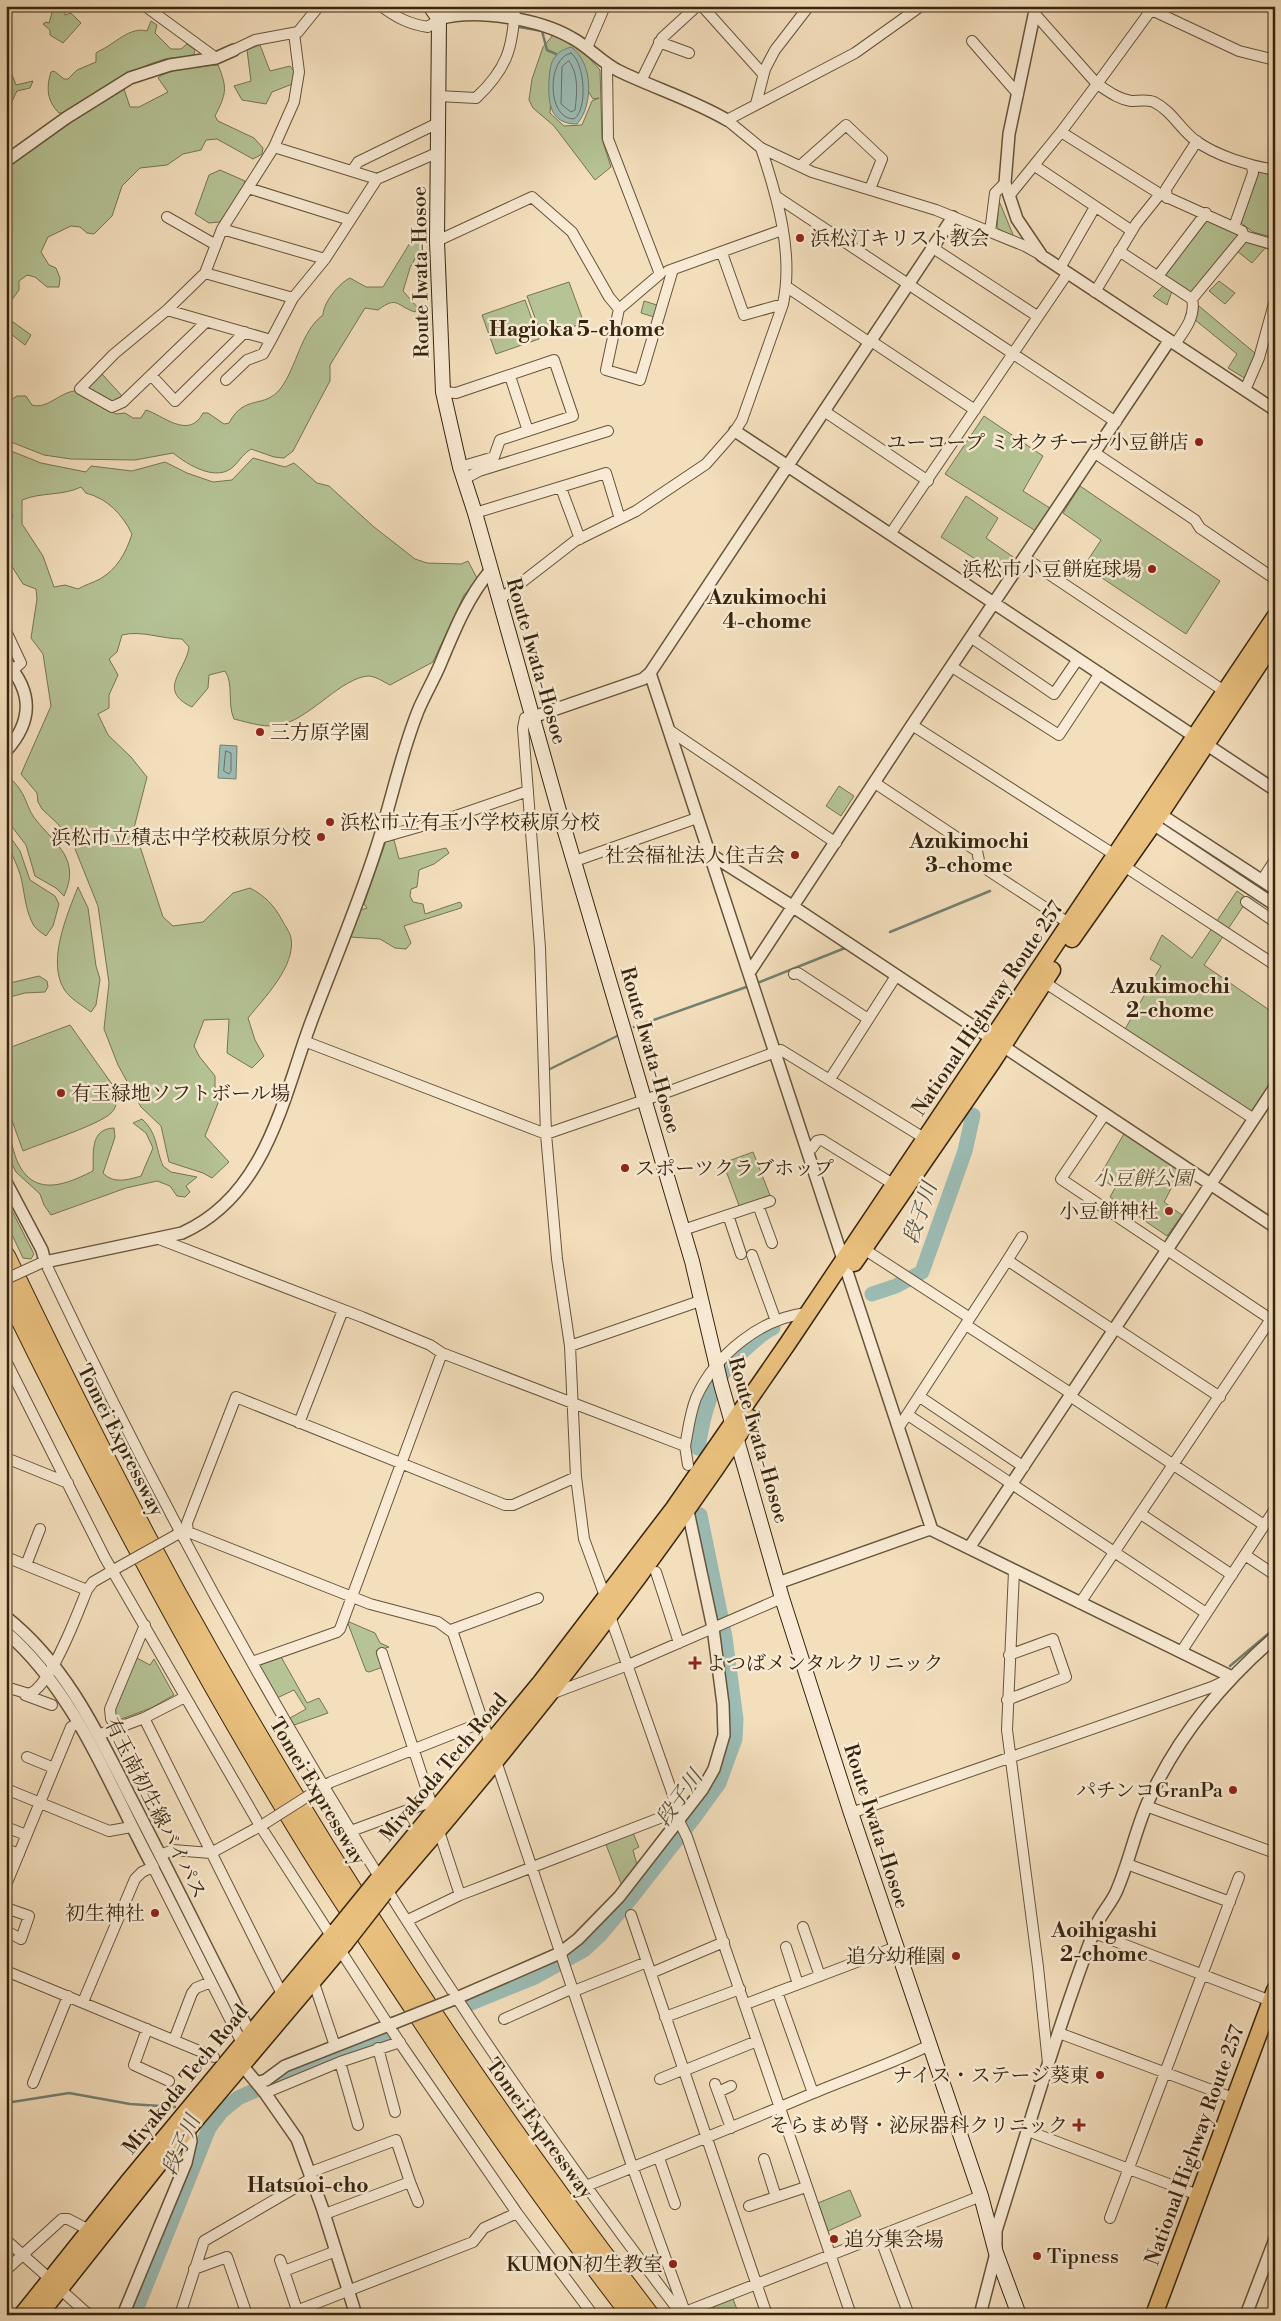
<svg xmlns="http://www.w3.org/2000/svg" width="1281" height="2321" font-family="'Libre Bodoni','Noto Serif JP',serif">
<style>
.green{fill:#b5c395;stroke:#767452;fill-rule:evenodd}
.water{fill:#9cbcb5;stroke:#748072}
.lines{fill:none;stroke-linecap:round;stroke-linejoin:round}
.shore{stroke:#6a7062;stroke-width:1}
.stream{stroke:#748072;stroke-width:2.5}
.river{stroke:#9cbcb5;stroke-width:15}
.minor-casing{stroke:#66543a;stroke-width:12}
.tertiary-casing{stroke:#66543a;stroke-width:14}
.secondary-casing{stroke:#37250e;stroke-width:16}
.trunk-casing{stroke:#37250e;stroke-width:19}
.motorway-casing{stroke:#37250e;stroke-width:20}
.minor{stroke:#f8ead4;stroke-width:10}
.tertiary{stroke:#f8ead4;stroke-width:11}
.secondary{stroke:#f8ead4;stroke-width:14}
.trunk{stroke:#eac07e;stroke-width:16}
.motorway{stroke:#eac07e;stroke-width:18}
.minor-bridge-casing{stroke:#66543a;stroke-width:12;stroke-linecap:butt}
.tertiary-bridge-casing{stroke:#66543a;stroke-width:14;stroke-linecap:butt}
.trunk-bridge-casing{stroke:#37250e;stroke-width:19;stroke-linecap:butt}
.minor-bridge{stroke:#f8ead4;stroke-width:10}
.tertiary-bridge{stroke:#f8ead4;stroke-width:11}
.trunk-bridge{stroke:#eac07e;stroke-width:16}
.poi-dot{fill:#8f2418;stroke:#f8ead4;stroke-width:2}
.labels{text-anchor:middle;stroke-width:5;stroke-linejoin:round;paint-order:stroke}
.poi-label{font-size:20px;fill:#37250e;stroke:#f8ead4;text-anchor:end}
.street-label{font-size:20px;fill:#37250e;stroke:#f8ead4}
.park-label{font-size:20px;font-style:italic;fill:#564c30;stroke:#f8ead4}
.neighbourhood-label{font-size:21px;font-weight:bold;fill:#37250e;stroke:#f8ead4}
.water-label{font-size:21px;font-style:italic;fill:#555240;stroke:#f8ead4}
</style>
<rect width="100%" height="100%" fill="#f4dfbd"/>
<filter id="stains"><feTurbulence type="fractalNoise" baseFrequency=".004" numOctaves="4"/><feColorMatrix values="0 0 0 0 .2 0 0 0 0 .09 0 0 0 0 .02 0 0 0 .5 -.17"/></filter>
<radialGradient id="worn" r=".72"><stop offset=".6" stop-color="#630" stop-opacity="0"/><stop offset="1" stop-color="#630" stop-opacity=".3"/></radialGradient>
<path class="green" d="M54,6H64L65,15L71,13L81,23L63,43L50,35V30L43,24L46,22L49,23Z
M151,21L157,25L155,33L171,49H181L187,44L195,50L193,57C184,58 174,57 165,59C127,70 99,92 66,113H59C47,101 46,88 51,72L54,71L64,79H68L77,70L96,62V53L99,51C115,44 130,26 147,31Z
M553,35L581,49L600,70L602,139L611,167L595,180L554,126L533,108L529,100L532,79L543,47ZM552,83L587,89L593,99L599,98L592,101L582,125L564,126L550,113Z
M260,45L270,71L290,66L295,72V83L272,92L266,104L242,100L234,86L251,81L247,50Z
M6,59L16,85L33,81L30,88L17,91L6,113Z
M218,65C228,89 226,94 215,116L218,121L254,138L263,148L262,154L253,159L217,139L206,140L201,150L183,154L167,165L140,168L122,186L112,216L94,234L87,233L80,227L71,226L48,237L41,252L49,265L56,268L60,278L59,287H47L35,277L27,275L19,281V290L6,308V168L119,89H124L130,107H139L168,92L158,78C166,69 204,66 218,65Z
M1260,169L1275,171V238L1253,232L1241,223Z
M220,170L245,181L243,187L220,222L209,223L195,214L209,175Z
M999,201L1014,237L997,228Z
M1208,219L1239,232L1240,236L1192,294L1163,274Z
M426,226L428,235L410,268L403,291L418,308L415,312C396,306 398,295 378,310L365,308L330,365V381L315,409L293,451L284,458L274,457L251,449C244,453 240,460 234,466C217,483 188,465 173,453L135,460L71,459L44,455L6,440V403L17,396H26L32,405C47,410 61,391 76,391L116,414L125,413L133,418H141L146,410C161,414 189,441 203,413H208L224,424L229,423C245,393 264,410 281,388C297,366 301,331 323,315C323,303 339,283 350,278L366,287H383L416,233Z
M1244,240L1267,246L1252,263L1237,251Z
M1219,281L1235,293L1225,304L1209,291Z
M569,282L584,323L542,337L527,296Z
M1164,285L1172,291L1167,305L1153,296Z
M525,300L539,339L496,354L482,315Z
M644,301L657,305L654,317L641,313Z
M1199,306L1256,354L1246,379L1228,368L1237,354L1194,319Z
M6,317L31,335L25,345L6,330Z
M102,374L122,396L112,402L87,388Z
M984,416L1043,456L1023,491L1053,510L1039,533L945,474Z
M6,449L41,463L86,472L91,466L132,471L165,462L187,473L213,482L232,480L253,458L285,467L294,463L317,483L329,486L374,527L415,559L427,563L461,564L468,561L478,580L464,595L433,662L390,685C384,682 375,676 368,676C342,678 313,715 284,724C266,729 251,723 234,719C227,704 234,684 225,671L209,675L208,688L192,707C156,690 186,671 189,647L182,639C161,639 142,630 122,635L117,652L109,659L118,675L109,695V708L98,714L108,735L131,757L147,777L134,828L163,917L173,926L203,922L233,893L250,888C265,896 274,905 282,920C285,926 290,932 291,938C296,966 264,998 248,1018L255,1040L264,1056L252,1068L227,1053L229,1019L204,1020L194,1046L199,1056L215,1076V1087L220,1098L205,1136L229,1162L212,1178L203,1173L169,1162L161,1126L141,1107L118,1065L104,1029L109,983L98,906L73,844L58,824L42,809L38,802L37,793L21,774L51,706L43,654L31,638L37,599L36,589L23,584L6,557V525L13,517L10,507H6ZM81,487L86,493C108,499 122,514 132,534C126,553 117,569 100,579C92,583 85,585 78,589L65,585L54,587L43,556L22,524V500C41,492 63,496 81,487Z
M1080,486L1220,581L1186,634L1084,566L1101,540L1063,513Z
M966,496L998,518L986,538L1016,559L1003,577L941,537Z
M12,780C28,796 25,806 36,820C56,845 81,859 64,896L56,888L35,876L26,845L6,819V786Z
M839,786L854,796L841,816L826,806Z
M6,831L20,851L30,880L55,896L59,904L53,926L46,936C42,933 37,930 34,926C26,912 25,897 22,882C19,864 6,849 6,831Z
M394,840L399,859L446,848L449,853L434,864L419,870L417,887L411,889L410,896L413,902L423,904L425,914L460,902L462,905L461,908L404,926L411,943L406,949L395,948L380,939L350,937L357,911L367,908L364,904L386,841Z
M78,887L88,908L96,966L100,979L96,1005L91,1012C83,1006 69,998 64,989C47,961 67,915 78,887Z
M1237,891L1248,899L1204,965L1275,1014V1076L1250,1115L1124,1031L1161,966L1150,959L1162,935L1192,958Z
M39,976L47,981L48,987L45,992L25,993L6,998V984Z
M70,1025L114,1087C116,1096 119,1106 111,1113C99,1125 42,1143 23,1151L6,1104V1049Z
M142,1119C158,1134 155,1147 163,1166L171,1172L197,1177L186,1186L190,1192L185,1197L177,1196L170,1186L157,1181L126,1188L51,1215L44,1205L40,1194L16,1172L11,1162L6,1146V1129C12,1140 13,1152 18,1163C35,1198 67,1184 93,1171C94,1154 89,1129 114,1128L115,1137L103,1173C113,1184 128,1180 141,1176L153,1148L146,1133L133,1123Z
M1125,1132L1181,1170L1164,1202L1182,1215L1167,1236L1110,1197L1115,1188L1099,1177Z
M753,1152L771,1198L740,1208L723,1163Z
M6,1199L34,1254L31,1259L23,1258L6,1222Z
M347,1621L375,1633L380,1643L389,1647L376,1651L383,1667L369,1672L366,1671Z
M280,1655L307,1703L319,1698L328,1713L294,1725L290,1718L306,1709L294,1690L277,1698L258,1666L259,1663Z
M133,1656L150,1665L154,1659L174,1695L151,1708L116,1721L114,1710Z
M633,1833L639,1847L633,1850L637,1865L622,1886L605,1842Z
M850,2190L861,2216L828,2231L818,2203Z
M733,2299L738,2312L732,2315H716L713,2307Z"/>
<path class="water" d="M571,47C593,62 594,105 577,124C549,124 548,102 549,79C550,71 550,63 555,57C559,51 565,49 571,47Z
M220,745L237,746L236,779L218,778Z"/>
<g class="lines">
<path class="shore" d="M571,53C585,63 588,109 574,119C546,119 547,57 571,53Z
M569,61C579,75 577,93 575,110L571,112L561,104L562,67Z
M226,751L231,753V771L229,774L224,771Z"/>
<path class="stream" d="M483,6L488,10
M519,27L542,31L547,50L556,54
M890,932L990,891
M760,982L845,948
M634,1027L749,986
M550,1069L617,1036
M1230,1666L1275,1628
M6,2103L69,2093L130,2104L175,2107"/>
<path class="river" d="M872,1294L896,1286L922,1272L965,1151L973,1115
M698,1448C705,1402 714,1374 751,1344C758,1338 765,1331 773,1328
M466,2005L535,1977L584,1950L601,1934L632,1897L693,1819L719,1783L735,1739L736,1719L725,1637L700,1515
M134,2315L209,2128L221,2112L238,2098L315,2064L391,2035"/>
<g class="minor-casing">
<path id="minor" d="M145,6L216,58
M381,6C397,18 409,24 428,27L439,19
M702,6L763,74
M921,6L855,53L727,120L761,148L812,172L936,210L1025,246L1041,255
M1143,6L1239,51L1275,60
M1154,6L1097,84C1108,91 1118,99 1131,101C1138,101 1147,99 1154,102C1172,111 1180,129 1196,141C1217,156 1250,166 1275,170
M972,41L1018,94
M659,42L689,53
M587,48L605,6
M234,50L255,40L298,32L319,6
M607,64L608,139L660,274L619,309
M641,81L662,38L697,6
M438,96L476,98C507,69 513,48 515,6
M756,104L765,69L775,50L809,6
M1061,132L1160,194L1242,231L1244,236L1275,245
M274,147L377,179
M800,166L846,125L882,159L870,189
M1035,166L1132,231
M352,171L358,162L438,123
M248,188L350,220
M1009,196L1061,132L1097,84L1035,14
M777,197L1116,422
M1167,198L1166,189L1197,141
M167,217L216,245
M1234,227L1253,173L1252,166
M222,229L325,259
M990,232L995,193L1005,183
M437,241L532,197L572,232L609,297L619,309L606,370L640,380L673,269
M933,248L1037,316
M1119,251L1192,299C1196,316 1185,330 1175,344
M722,253L744,315L783,304
M1060,268L1095,207
M668,271L782,230
M205,273L293,298
M1158,276L1206,213
M787,287L870,343
M1095,292L1136,224L1160,194
M1192,299L1244,236
M167,310L271,340L293,298L325,259L377,179L439,152
M206,322L123,402L112,407L80,389L114,354L167,310L205,273L222,229L274,147L294,102L299,72L294,33
M871,341L975,410
M151,375L175,401L245,332
M510,376L528,431
M226,380L247,360L263,354L271,340
M1245,390L1259,358L1275,300
M443,392L456,393L554,360L573,416L500,440L494,457L460,467
M824,411L928,481
M1095,453L1195,520L1200,528L1275,579
M464,479L479,471L608,431
M561,488L580,539
M475,513L606,473L620,519
M891,533L1067,274
M1025,558L1224,691
M499,600L575,541L636,511L706,464L735,431L742,420L783,304C794,253 777,196 761,148
M6,631L21,663L13,670
M972,638L1054,694L1078,659
M952,667L1059,735L1100,673
M533,717L525,718L523,728L540,948L546,1134L557,1259L570,1346L576,1477L584,1539L606,1599
M912,725L1115,855
M669,730L836,843
M875,783L977,851L980,865L1070,924
M380,838L453,817L528,791
M575,861L697,818
M1124,866L1275,965
M1262,880L1275,860
M1246,902L1275,922
M794,974L798,973L868,1019
M1044,982L1254,1119
M304,1041L546,1134L662,1094L781,1050L924,1138
M830,1079L896,976
M1105,1114L1061,1179L1275,1322
M808,1150L812,1148L817,1141L822,1140L893,1184
M758,1205L772,1243
M728,1215L741,1254
M683,1230L770,1201
M159,1239L362,1317L430,1345L442,1353L685,1446C688,1431 690,1413 696,1398C715,1355 761,1318 807,1313
M870,1253L970,1318
M752,1255L776,1321
M41,1263L45,1262C220,1633 432,1989 682,2315
M1005,1264L1022,1237
M966,1325L1072,1394
M1115,1328L1220,1397
M570,1346L700,1301
M6,1361L105,1558L259,1824L402,2046L517,2213L593,2315
M1070,1396L1264,1525
M920,1397L1024,1467
M908,1415L1206,1613
M299,1423L343,1310
M899,1427L1005,1264L1010,1262L1113,1330
M685,1446L688,1465
M6,1458L68,1483
M1141,1514L1232,1575
M188,1532L187,1523L236,1397L505,1505H513L576,1477
M176,1535L188,1532L370,1604L438,1622L453,1633L631,2163L685,2312
M1245,1555L1275,1575
M6,1557L87,1590C78,1612 51,1686 29,1694L6,1687
M26,1565L40,1529
M1014,1571L1007,1730L1038,1967L1048,2063
M656,1572L679,1643
M87,1590L93,1582L117,1568
M1080,1603L1275,1313
M610,1616L680,1815
M451,1630L538,1598
M1181,1652L1275,1509
M382,1653L434,1812
M252,1662L337,1632L340,1629L442,1353
M551,1694L628,1665L782,1598
M25,1695L52,1705
M1007,1700L1066,1677L1053,1639L1009,1655
M144,1718L282,1994
M118,1727L111,1719L110,1709L145,1625
M98,1735L144,1718L185,1697
M27,1757L54,1768
M6,1789L109,1831L131,1827
M319,1789L331,1782L483,1722
M1146,1806L1275,1853
M851,1813L1212,1687L1231,1678
M679,1821L687,1837C743,1996 796,2156 851,2315
M6,1827L26,1835
M351,1831L430,1802
M6,1849L19,1854
M160,1855L173,1850L211,1853L264,1824
M1127,1864L1230,1902
M6,1885L71,1727L78,1723
M460,1895L678,1811
M6,1908L29,1916L21,1939L6,1931
M631,1915L767,2315
M408,1920L460,1895L438,1828
M803,1927L820,1976
M1094,1933L1271,2001
M786,1947L798,1984
M6,1971L214,2057
M651,1973L724,1942
M313,1980L335,2046
M574,1991L647,1962
M777,1992L813,2093
M83,2002L135,1879L142,1872L153,1867L242,2043V2047
M746,2004L896,1947
M665,2017L740,1989
M504,2019L573,1988
M147,2029L134,2065L169,2081
M1059,2033L1233,2098
M174,2040L192,1993L196,1988L211,1982
M378,2048L395,2112
M340,2062L358,2125
M683,2071L757,2041
M660,2079L682,2070
M33,2083L68,1996
M715,2084L731,2128
M718,2092L731,2086
M265,2093L340,2062L400,2042
M1028,2131L1198,2195
M659,2158L675,2204
M764,2159L776,2197
M311,2172L396,2140L410,2182L325,2214
M410,2182L418,2202
M586,2186C661,2156 736,2126 811,2094C851,2077 891,2064 930,2045
M749,2206L806,2187
M1110,2218L1239,1877
M879,2235L909,2315
M6,2240L50,2279
M280,2260L284,2271
M194,2269L227,2257L247,2315
M6,2270L62,2219H68L89,2230
M60,2289L89,2315
M297,2310L284,2271L336,2251
M680,2314L981,2196
M180,2315L204,2241L312,2178
M286,2315L473,2242L484,2228L517,2213"/>
</g>
<g class="tertiary-casing">
<path id="tertiary" d="M1036,6L1009,134L1005,183L1017,219L1042,256L1275,410
M439,19C476,8 539,19 572,38C589,47 602,63 619,71C654,88 693,100 727,120
M439,19L444,6
M6,161L66,118L130,78L170,65L216,58L234,50
M735,431L1275,790
M6,662C33,692 33,721 6,751
M650,673L953,217
M533,717L643,679L650,673L932,1530
M1154,812L1160,814L1275,889
M1147,820L1275,905
M710,854L792,906L1275,1227
M749,973L912,725L1169,341
M6,1182L42,1250L45,1262L182,1233C265,1196 282,1102 310,1025C332,966 357,908 376,849C391,803 400,756 418,711C425,694 435,678 442,660C455,629 468,597 490,571
M969,1548L1275,1087
M778,1583L930,1529L1232,1677
M6,1617C68,1666 100,1738 135,1806C174,1881 211,1957 250,2033
M6,1632C77,1694 109,1786 153,1867
M452,2000L560,1953L578,1939L619,1897L702,1790L714,1769L724,1735L723,1704L713,1628L688,1511
M242,2065L265,2093L297,2139L322,2207L356,2315
M257,2083L266,2080L285,2066L394,2023
M123,2315L186,2163L191,2141L189,2130
M980,2315L996,2253V2231C1028,2129 1058,2026 1096,1926C1101,1913 1112,1903 1117,1890C1129,1862 1135,1832 1147,1804C1175,1740 1222,1683 1275,1637
M1246,2315L1275,2239"/>
</g>
<g class="secondary-casing">
<path id="secondary" d="M430,6L439,19L437,241L443,392L460,467L475,513L559,811L692,1261L721,1384L782,1598L851,1813L981,2196L996,2253L1019,2315"/>
</g>
<g class="trunk-casing">
<path id="trunk" d="M1072,939L1160,814L1275,640
M854,1263L993,1061L1052,970
M376,1882L541,1682L674,1508L788,1343L1275,617
M384,1893C515,1743 639,1584 750,1418
M22,2315L129,2181L337,1930
M39,2315L165,2156L345,1943
M1154,2315L1275,1990"/>
</g>
<g class="motorway-casing">
<path id="motorway" d="M6,1256C61,1370 117,1484 178,1595C317,1846 475,2088 650,2315
M6,1291C99,1481 198,1668 309,1848C344,1904 381,1959 418,2015C485,2117 556,2218 631,2315"/>
</g>
<use href="#minor" class="minor"/>
<use href="#tertiary" class="tertiary"/>
<use href="#secondary" class="secondary"/>
<use href="#trunk" class="trunk"/>
<use href="#motorway" class="motorway"/>
<g class="minor-bridge-casing">
<path id="minor-bridge" d="M6,1279L41,1263
M117,1568L176,1535
M264,1824L319,1789"/>
</g>
<g class="tertiary-bridge-casing">
<path id="tertiary-bridge" d="M394,2023L452,2000"/>
</g>
<g class="trunk-bridge-casing">
<path id="trunk-bridge" d="M337,1930L376,1882
M345,1943L384,1893"/>
</g>
<use href="#minor-bridge" class="minor-bridge"/>
<use href="#tertiary-bridge" class="tertiary-bridge"/>
<use href="#trunk-bridge" class="trunk-bridge"/>
</g>
<g class="poi-dot">
<circle cx="800" cy="238" r="5"/>
<circle cx="1199" cy="442" r="5"/>
<circle cx="1152" cy="569" r="5"/>
<circle cx="260" cy="732" r="5"/>
<circle cx="330" cy="822" r="5"/>
<circle cx="321" cy="837" r="5"/>
<circle cx="795" cy="855" r="5"/>
<circle cx="61" cy="1093" r="5"/>
<circle cx="625" cy="1168" r="5"/>
<circle cx="1169" cy="1211" r="5"/>
<path d="M692.5 1655.5h5v5h5v5h-5v5h-5v-5h-5v-5h5z"/>
<circle cx="1233" cy="1790" r="5"/>
<circle cx="155" cy="1913" r="5"/>
<circle cx="956" cy="1956" r="5"/>
<circle cx="1100" cy="2075" r="5"/>
<path d="M1076.5 2117.5h5v5h5v5h-5v5h-5v-5h-5v-5h5z"/>
<circle cx="834" cy="2239" r="5"/>
<circle cx="1037" cy="2256" r="5"/>
<circle cx="673" cy="2264" r="5"/>
</g>
<g class="labels">
<g class="poi-label">
<text x="810" y="245" text-anchor="start">浜松汀キリスト教会</text>
<text x="1189" y="449">ユーコープ ミオクチーナ小豆餅店</text>
<text x="1142" y="576">浜松市小豆餅庭球場</text>
<text x="270" y="739" text-anchor="start">三方原学園</text>
<text x="340" y="829" text-anchor="start">浜松市立有玉小学校萩原分校</text>
<text x="311" y="844">浜松市立積志中学校萩原分校</text>
<text x="785" y="862">社会福祉法人住吉会</text>
<text x="71" y="1100" text-anchor="start">有玉緑地ソフトボール場</text>
<text x="635" y="1175" text-anchor="start">スポーツクラブホップ</text>
<text x="1159" y="1218">小豆餅神社</text>
<text x="706" y="1670" text-anchor="start">よつばメンタルクリニック</text>
<text x="1223" y="1797">パチンコGranPa</text>
<text x="145" y="1920">初生神社</text>
<text x="946" y="1963">追分幼稚園</text>
<text x="1090" y="2082">ナイス・ステージ葵東</text>
<text x="1068" y="2132">そらまめ腎・泌尿器科クリニック</text>
<text x="844" y="2246" text-anchor="start">追分集会場</text>
<text x="1047" y="2263" text-anchor="start">Tipness</text>
<text x="663" y="2271">KUMON初生教室</text>
</g>
<g class="street-label">
<text transform="translate(420 272) rotate(-91)" y="7">Route Iwata-Hosoe</text>
<text transform="translate(537 661) rotate(74)" y="7">Route Iwata-Hosoe</text>
<text transform="translate(987 1008) rotate(-56)" y="7">National Highway Route 257</text>
<text transform="translate(651 1050) rotate(74)" y="7">Route Iwata-Hosoe</text>
<text transform="translate(121 1440) rotate(63)" y="7">Tomei Expressway</text>
<text transform="translate(759 1440) rotate(74)" y="7">Route Iwata-Hosoe</text>
<text transform="translate(443 1767) rotate(-50)" y="7">Miyakoda Tech Road</text>
<text transform="translate(318 1791) rotate(59)" y="7">Tomei Expressway</text>
<text transform="translate(156 1808) rotate(63)" y="7">有玉南初生線バイパス</text>
<text transform="translate(877 1826) rotate(72)" y="7">Route Iwata-Hosoe</text>
<text transform="translate(185 2079) rotate(-51)" y="7">Miyakoda Tech Road</text>
<text transform="translate(540 2128) rotate(54)" y="7">Tomei Expressway</text>
<text transform="translate(1194 2145) rotate(-70)" y="7">National Highway Route 257</text>
</g>
<g class="park-label">
<text x="1143" y="1185">小豆餅公園</text>
</g>
<g class="neighbourhood-label">
<text x="577" y="336">Hagioka 5-chome</text>
<text x="767" y="604">Azukimochi<tspan x="767" dy="24">4-chome</tspan></text>
<text x="969" y="848">Azukimochi<tspan x="969" dy="24">3-chome</tspan></text>
<text x="1170" y="993">Azukimochi<tspan x="1170" dy="24">2-chome</tspan></text>
<text x="1104" y="1937">Aoihigashi<tspan x="1104" dy="24">2-chome</tspan></text>
<text x="308" y="2192">Hatsuoi-cho</text>
</g>
<g class="water-label">
<text transform="translate(920 1213) rotate(-71)" y="7">段子川</text>
<text transform="translate(679 1798) rotate(-54)" y="7">段子川</text>
<text transform="translate(181 2145) rotate(-66)" y="7">段子川</text>
</g>
</g>
<rect width="1281" height="2321" fill="none" stroke="#f4dfbd" stroke-width="25"/>
<rect x="8" y="8" width="1266" height="2306" fill="none" stroke="#37250e" stroke-width="2.5"/>
<rect x="12" y="12" width="1256" height="2296" fill="none" stroke="#37250e"/>
<rect width="100%" height="100%" filter="url(#stains)"/>
<rect width="100%" height="100%" fill="url(#worn)"/>
</svg>
